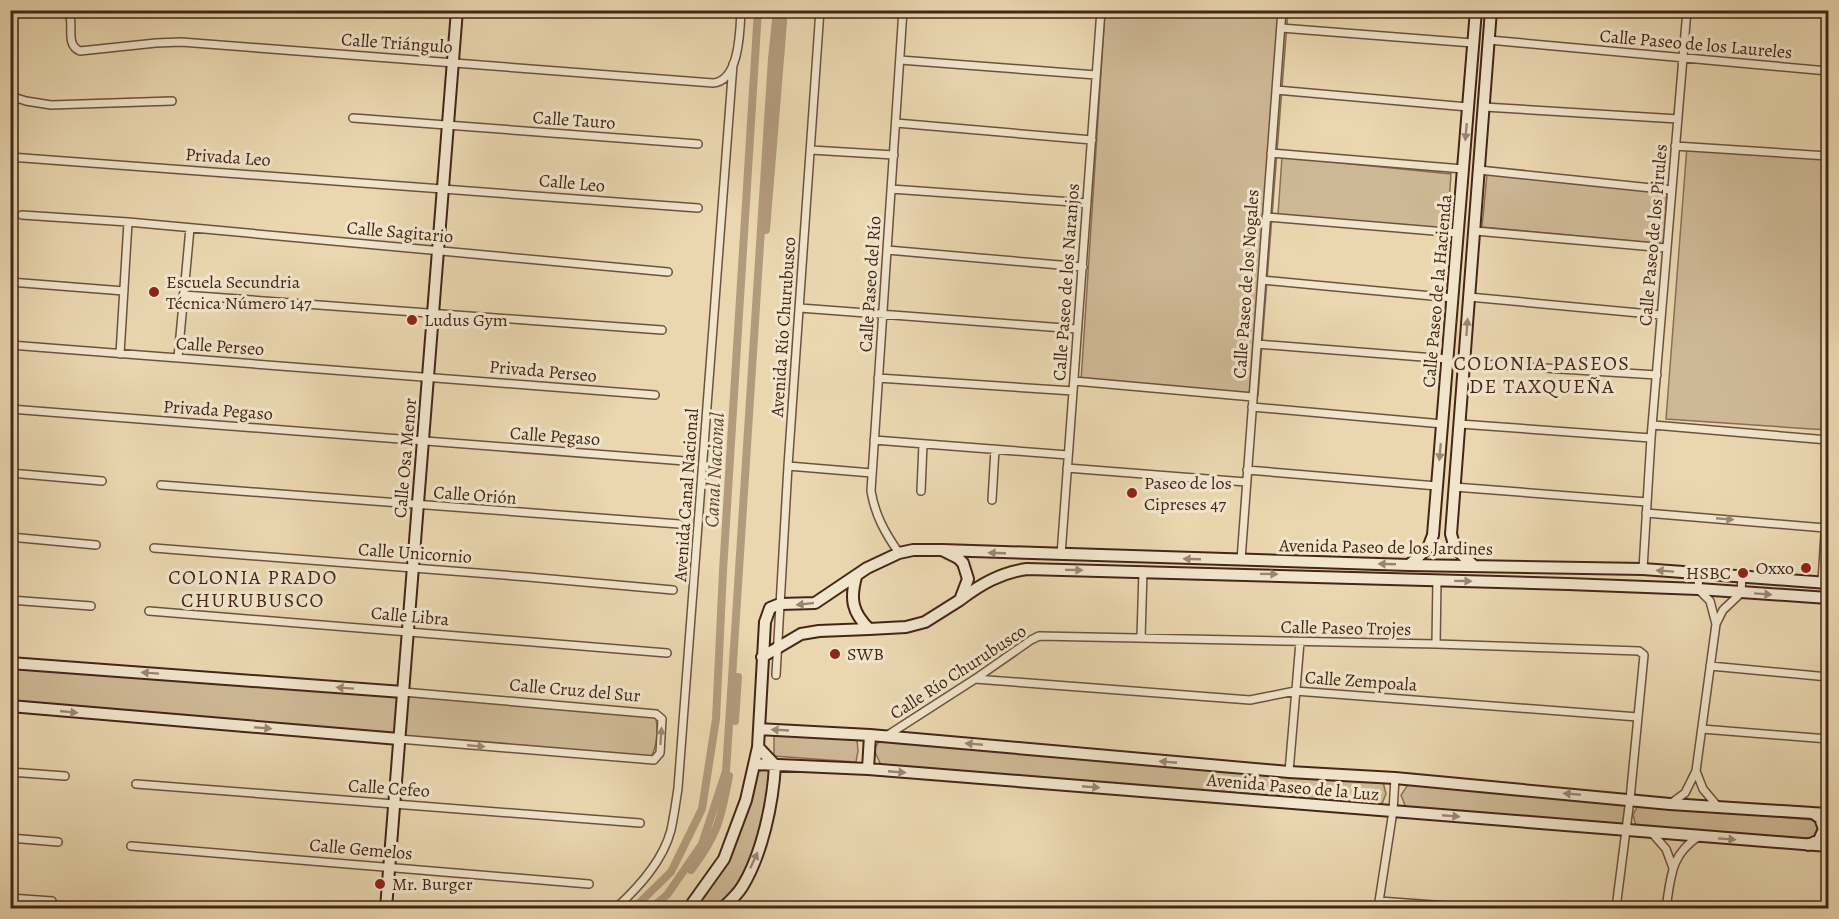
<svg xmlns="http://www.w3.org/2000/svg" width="1839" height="919" font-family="Alegreya,serif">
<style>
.green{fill:#ceb996;stroke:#8a6f56;stroke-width:1.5}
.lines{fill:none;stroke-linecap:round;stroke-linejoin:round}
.canal{stroke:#b29a7c;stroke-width:8}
.street-casing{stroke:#6e523d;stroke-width:10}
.secondary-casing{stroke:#452517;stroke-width:14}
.street{stroke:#f1e5cc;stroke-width:7}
.secondary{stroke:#f1e5cc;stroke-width:10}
.oneway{fill:#9b8572}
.poi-dot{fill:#8f2418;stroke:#f1e5cc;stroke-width:2}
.labels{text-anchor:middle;stroke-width:6;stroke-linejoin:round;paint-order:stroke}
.street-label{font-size:18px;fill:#452517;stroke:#f1e5cc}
.poi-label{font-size:18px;fill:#452517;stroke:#f1e5cc;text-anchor:start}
.neighbourhood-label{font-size:20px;letter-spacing:1.5px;fill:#452517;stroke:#f1e5cc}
.water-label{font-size:20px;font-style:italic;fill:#664835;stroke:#f1e5cc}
</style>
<rect width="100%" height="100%" fill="#ead7b0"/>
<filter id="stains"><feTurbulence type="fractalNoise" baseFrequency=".00333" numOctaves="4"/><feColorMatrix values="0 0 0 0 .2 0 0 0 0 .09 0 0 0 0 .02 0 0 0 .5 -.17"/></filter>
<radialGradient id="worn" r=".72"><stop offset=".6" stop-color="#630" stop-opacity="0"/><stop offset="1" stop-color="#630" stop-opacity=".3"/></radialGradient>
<path class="green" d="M1105,11H1288L1258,396L1081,381Z
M1687,146L1828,156V404L1826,430L1666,419Z
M1282,157L1451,174L1447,233L1278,215Z
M1487,174L1667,185L1664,244L1482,227Z
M10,665L655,716C659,727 657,747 651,757L413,739L11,703Z
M774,734L857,740L858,751L856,762L774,756Z
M884,739L1383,782L1386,794L1381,806L881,765L874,750L878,743Z
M760,767L770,768C771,797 753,861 737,885C732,894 721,901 714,908H692L727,859Z
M1409,783L1625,804L1623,824L1406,808L1401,795Z
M1638,805L1814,820L1819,830L1812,840L1636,826L1633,815Z"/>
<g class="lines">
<path class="canal" d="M766,230L784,10
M735,721L738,677
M691,870C718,835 721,818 729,776
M634,908L671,872L702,809L716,719L723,571L758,10
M651,908L667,895L702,844L726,771L772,59L777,10"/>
<g class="street-casing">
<path id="street" d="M36,10L62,12L70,16C73,29 66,45 80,51L156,43L181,42L713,83C740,81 740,29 741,10
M1076,10L1101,13
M1817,10L1828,14
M10,15L34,10
M1281,28L1473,43
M1489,40L1828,71
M900,60L1096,75
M1276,90L1468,107
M10,96L26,101L51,105L172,101
M1484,107L1678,119
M353,118L698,144
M896,123L1092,140
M1675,146L1828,156
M811,150L894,155
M1271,153L1463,169
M10,157L698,208
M1479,170L1671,190
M891,189L1087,203
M22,215L128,222L668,272
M1266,217L1458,233
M1475,231L1666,248
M887,250L1083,267
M1262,280L1453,298
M10,282L124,291
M183,295L662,330
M1469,297L1661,315
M800,308L1077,329
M1257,344L1448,359
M10,345L655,395
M120,354L128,222
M178,358L190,228
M1464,363L1657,375
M878,378L1073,391
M1074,381L1253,397
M1252,407L1443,424
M10,409L685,461
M1460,424L1651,438
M1653,425L1828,440
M874,440L1068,455
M788,466L872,473
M1067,468L1246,482
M1247,470L1437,486
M10,473L102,481
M161,485L679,524
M1454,487L1647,502
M921,491L923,444
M992,500L995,449
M1646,513L1825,528
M10,537L96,545
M154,548L528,577L673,590
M899,553C885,533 875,515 871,491L903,10
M1061,555L1101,10
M1241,560L1282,10
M1643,569L1651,438L1687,10
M1822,582L1828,486
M10,600L91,606
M149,611L667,653
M1716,624L1723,610L1741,593L1742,576
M1141,638L1143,571
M1436,644L1437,580
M1710,666L1828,677
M776,675L788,466L820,10
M975,679L1250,700L1295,691L1638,717
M1702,729L1828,739
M888,735L975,679L1031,640L1039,636L1436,644L1639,651L1644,655L1630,799L1616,908
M399,739L654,760L660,753L662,719L656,714L403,692
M1696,771L1703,789L1719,808
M10,772L65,776
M1289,772L1300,642
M136,784L640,823
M1670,804L1685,793L1696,771L1716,624L1710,601L1698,589L1699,573
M1652,833L1666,849L1673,868
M10,838L58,842
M131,846L589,884
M10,898L52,901
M1379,901L1475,908
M127,906L157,908
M616,908C639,887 663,861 671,830C674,816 676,802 678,788L733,64
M1378,908L1393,811L1395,778
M1666,908C1671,878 1670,855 1698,837"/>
</g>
<g class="secondary-casing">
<path id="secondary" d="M942,550L1409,565L1643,569L1828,583
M1409,565L1428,548L1433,535L1476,10
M1473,565L1455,548L1451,534L1491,10
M960,600C981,584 1000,573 1027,569L1568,584L1698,589L1828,598
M762,657L801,634L819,631L869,629
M10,663L403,692
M10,706L399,739
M759,729L870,735L1289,772L1395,778L1670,804L1828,814
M755,764L868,769L1828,846
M868,769L870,735
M1808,845L1819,840L1824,829L1820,818L1813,813
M386,908L457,10
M689,908L724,859L746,800L758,747L765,622L770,608L780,604L815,603L867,568L899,553L913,550H942L958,558L963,563L968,579L960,600L925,622L906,627L869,629C852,612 850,599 856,577
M723,908C729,902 737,895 742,887C762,855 773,803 775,765L758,747"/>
</g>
<use href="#street" class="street"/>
<use href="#secondary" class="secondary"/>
</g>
<defs><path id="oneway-solid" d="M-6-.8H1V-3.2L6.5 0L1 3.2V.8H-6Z" transform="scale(1.5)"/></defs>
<g class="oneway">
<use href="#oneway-solid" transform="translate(1466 132) rotate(95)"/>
<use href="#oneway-solid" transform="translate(1467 327) rotate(-86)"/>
<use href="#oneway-solid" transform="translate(1440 452) rotate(95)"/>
<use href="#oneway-solid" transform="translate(1725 519) rotate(5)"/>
<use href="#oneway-solid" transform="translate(997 553) rotate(-178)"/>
<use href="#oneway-solid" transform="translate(1192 559) rotate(-178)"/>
<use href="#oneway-solid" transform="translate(1387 564) rotate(-178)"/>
<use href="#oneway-solid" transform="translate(1074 570) rotate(1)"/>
<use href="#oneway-solid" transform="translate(1665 571) rotate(-176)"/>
<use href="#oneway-solid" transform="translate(1269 574) rotate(1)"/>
<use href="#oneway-solid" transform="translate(1463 581) rotate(1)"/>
<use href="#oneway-solid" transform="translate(1763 594) rotate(4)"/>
<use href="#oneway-solid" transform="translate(805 604) rotate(174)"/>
<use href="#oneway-solid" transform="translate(150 673) rotate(-176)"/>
<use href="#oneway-solid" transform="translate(345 688) rotate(-176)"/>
<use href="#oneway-solid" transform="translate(69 712) rotate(6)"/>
<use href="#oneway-solid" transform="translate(263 728) rotate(5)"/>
<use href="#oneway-solid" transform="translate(780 730) rotate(-177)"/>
<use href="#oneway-solid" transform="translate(661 736) rotate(-86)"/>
<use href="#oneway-solid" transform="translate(974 744) rotate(-175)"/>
<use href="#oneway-solid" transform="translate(476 746) rotate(5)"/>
<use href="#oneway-solid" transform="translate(1168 762) rotate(-175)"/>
<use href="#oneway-solid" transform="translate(897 772) rotate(5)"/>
<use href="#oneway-solid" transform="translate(1091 787) rotate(5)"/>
<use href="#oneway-solid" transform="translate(1572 794) rotate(-175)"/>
<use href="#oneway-solid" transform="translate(1451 816) rotate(5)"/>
<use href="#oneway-solid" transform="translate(1727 839) rotate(4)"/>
<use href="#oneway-solid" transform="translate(754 860) rotate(-65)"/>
</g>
<g class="poi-dot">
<circle cx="154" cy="292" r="6"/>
<circle cx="412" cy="320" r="6"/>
<circle cx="1132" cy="493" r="6"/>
<circle cx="1806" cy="568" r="6"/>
<circle cx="1743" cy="573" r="6"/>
<circle cx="835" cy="654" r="6"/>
<circle cx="380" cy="884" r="6"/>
</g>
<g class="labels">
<g class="street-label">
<text transform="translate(397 43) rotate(4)" y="6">Calle Triángulo</text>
<text transform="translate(1696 44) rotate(5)" y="6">Calle Paseo de los Laureles</text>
<text transform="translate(574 120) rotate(4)" y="6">Calle Tauro</text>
<text transform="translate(228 157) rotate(4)" y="6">Privada Leo</text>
<text transform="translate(572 183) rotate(5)" y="6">Calle Leo</text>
<text transform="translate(400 232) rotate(5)" y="6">Calle Sagitario</text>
<text transform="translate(1653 235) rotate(-85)" y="6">Calle Paseo de los Pirules</text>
<text transform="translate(1066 282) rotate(-86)" y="6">Calle Paseo de los Naranjos</text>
<text transform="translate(870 284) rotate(-86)" y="6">Calle Paseo del Río</text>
<text transform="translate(1246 284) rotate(-86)" y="6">Calle Paseo de los Nogales</text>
<text transform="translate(1437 291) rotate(-85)" y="6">Calle Paseo de la Hacienda</text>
<text transform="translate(783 327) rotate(-86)" y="6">Avenida Río Churubusco</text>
<text transform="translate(220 346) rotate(4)" y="6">Calle Perseo</text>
<text transform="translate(543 371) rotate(5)" y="6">Privada Perseo</text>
<text transform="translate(218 410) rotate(4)" y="6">Privada Pegaso</text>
<text transform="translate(555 436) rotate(4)" y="6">Calle Pegaso</text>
<text transform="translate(405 458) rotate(-85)" y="6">Calle Osa Menor</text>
<text transform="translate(475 495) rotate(4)" y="6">Calle Orión</text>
<text transform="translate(686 495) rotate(-86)" y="6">Avenida Canal Nacional</text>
<text transform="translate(1386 547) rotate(1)" y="6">Avenida Paseo de los Jardines</text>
<text transform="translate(415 553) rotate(4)" y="6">Calle Unicornio</text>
<text transform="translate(410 616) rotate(5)" y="6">Calle Libra</text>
<text transform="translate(1346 628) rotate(1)" y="6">Calle Paseo Trojes</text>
<text transform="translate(958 672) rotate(-33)" y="6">Calle Río Churubusco</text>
<text transform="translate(1361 681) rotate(4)" y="6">Calle Zempoala</text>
<text transform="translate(575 690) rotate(5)" y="6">Calle Cruz del Sur</text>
<text transform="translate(1293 787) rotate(5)" y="6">Avenida Paseo de la Luz</text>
<text transform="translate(389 788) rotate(4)" y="6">Calle Cefeo</text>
<text transform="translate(361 849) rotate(5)" y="6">Calle Gemelos</text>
</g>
<g class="poi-label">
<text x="166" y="288">Escuela Secundria<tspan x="166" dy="21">Técnica Número 147</tspan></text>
<text x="424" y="326">Ludus Gym</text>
<text x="1144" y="489">Paseo de los<tspan x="1144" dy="21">Cipreses 47</tspan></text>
<text x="1794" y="574" text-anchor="end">Oxxo</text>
<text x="1731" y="579" text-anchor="end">HSBC</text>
<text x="847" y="660">SWB</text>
<text x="392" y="890">Mr. Burger</text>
</g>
<g class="neighbourhood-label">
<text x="1542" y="370">COLONIA PASEOS<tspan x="1542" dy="23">DE TAXQUEÑA</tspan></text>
<text x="253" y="584">COLONIA PRADO<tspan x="253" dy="23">CHURUBUSCO</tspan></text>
</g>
<g class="water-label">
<text transform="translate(714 470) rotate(-87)" y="7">Canal Nacional</text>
</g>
</g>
<rect width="1839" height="919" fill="none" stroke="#ead7b0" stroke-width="36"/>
<rect x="12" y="12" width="1815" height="895" fill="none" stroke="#452517" stroke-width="3"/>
<rect x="18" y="18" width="1803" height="883" fill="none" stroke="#452517" stroke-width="1.5"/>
<rect width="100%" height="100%" filter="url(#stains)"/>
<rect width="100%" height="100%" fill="url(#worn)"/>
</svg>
